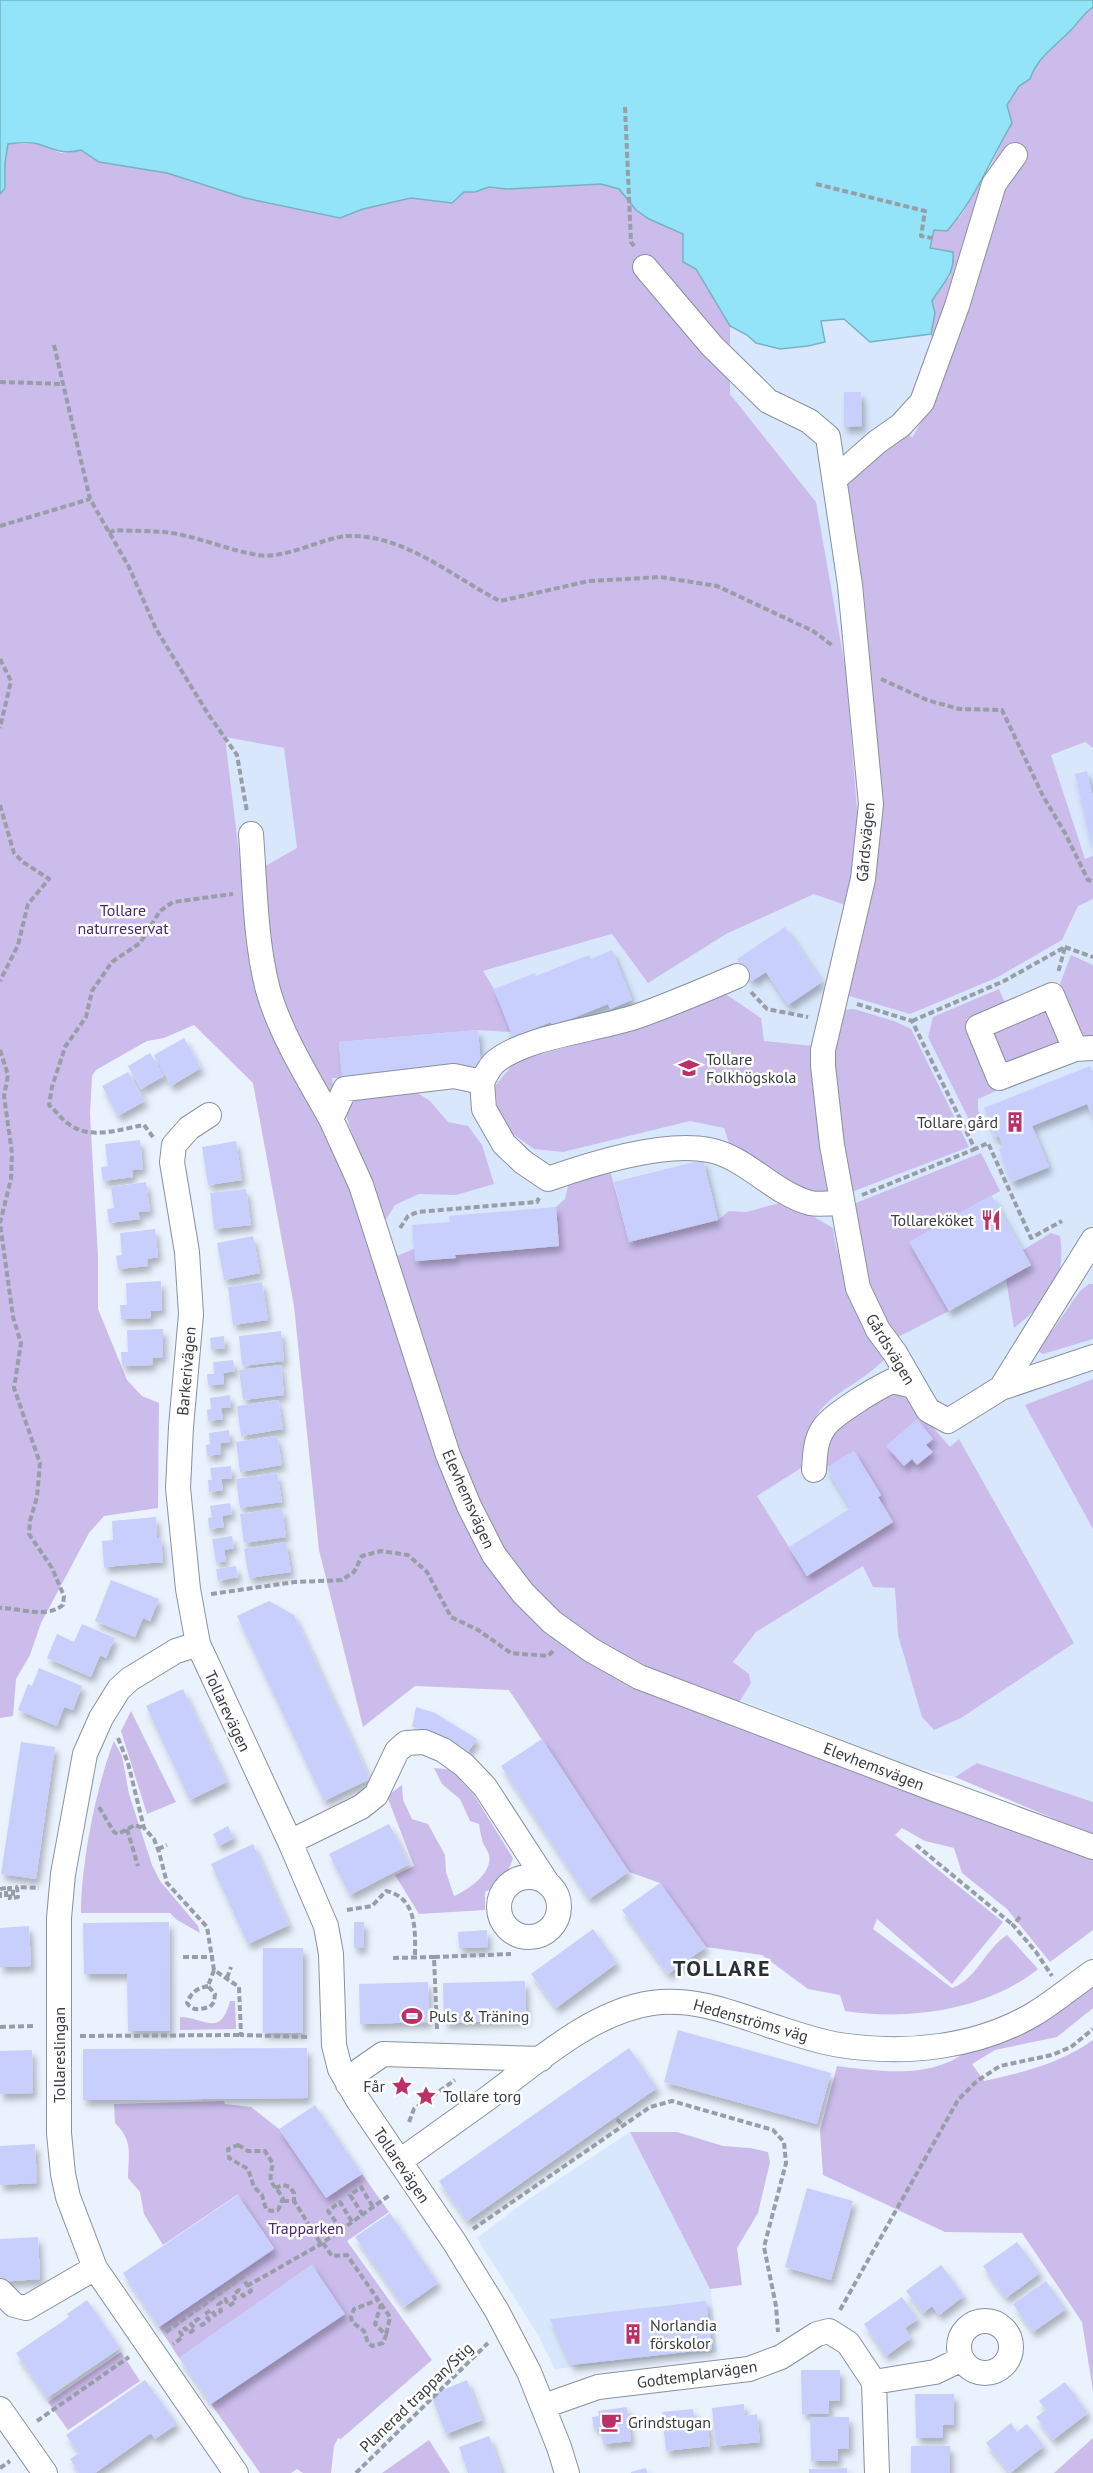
<svg xmlns="http://www.w3.org/2000/svg" width="1093" height="2473" font-family="'PT Sans',sans-serif">
<style>
.built{fill:#d8e7fc}
.green{fill:#cbbcec;fill-rule:evenodd}
.water{fill:#93e4f8;stroke:#78b2c1;stroke-width:1.5}
.building{fill:#c8cffc;filter:url(#shadow)}
.lines{fill:none;stroke-linecap:round;stroke-linejoin:round}
.minor-casing{stroke:#88919e;stroke-width:26}
.path{stroke:#989ea7;stroke-width:4;stroke-dasharray:6 3;stroke-linecap:butt}
.minor{stroke:#fff;stroke-width:24}
.labels{text-anchor:middle;stroke-width:5;stroke-linejoin:round;paint-order:stroke}
.street-label{font-size:16px;fill:#393d42;stroke:#fff}
.park-label{font-size:16px;fill:#4a277a;stroke:#fff}
.poi-label{font-size:16px;fill:#393d42;stroke:#fff;text-anchor:start}
.district-label{font-size:22px;font-weight:bold;letter-spacing:1.5px;fill:#272f3a;stroke:#fff}
</style>
<defs>
<filter id="shadow"><feDropShadow dx="3.5" dy="6" stdDeviation="3" flood-color="#0004"/></filter>
</defs>
<rect width="100%" height="100%" fill="#eaf2fe"/>
<path class="built" d="M844,319L870,342L931,334L942,385L912,438L1051,755L1085,742L1093,748V1802L977,1763L955,1777L912,1767L740,1700L751,1683L749,1674L733,1663L755,1632L483,1284L371,1249L256,999L225,737L284,748L297,849L456,979L613,934L648,982L726,934L814,894L816,502L730,394V326L747,335L756,343L825,342L820,321Z
M630,2132L711,2290L717,2352L555,2369L538,2335L477,2238L526,2201Z"/>
<path class="green" d="M1093,7V748L1085,742L1051,755L1085,859L1093,856V899L1078,906L1062,940L996,978L910,1014L846,995L870,882L843,478L904,428L912,438L942,385L931,334L935,313L932,301L951,275L930,248L934,229L960,217L987,173L1012,123L1007,105L1019,86L1030,79C1038,56 1057,45 1073,28C1080,20 1084,13 1093,7Z
M8,144H38L61,153L81,150L99,162L167,173L245,198L340,218L363,209L411,198L452,203L464,192H475L489,187L506,189L601,184L619,189L636,210L683,234V262L696,269L730,326V394L816,502L846,672L859,834L848,906L814,894L726,934L648,983L612,934L483,971L494,989L511,1032L478,1030L339,1042L342,1078H332L334,1091L326,1124L371,1249L392,1258L414,1249L416,1261L455,1258V1255L559,1246L556,1207L565,1199L569,1182L610,1170L629,1242L718,1220L729,1211L746,1212L787,1201L833,1228C838,1274 866,1316 888,1356C849,1397 802,1395 809,1463L757,1496L807,1576L893,1522L878,1497L881,1495L854,1451L826,1468L825,1450L832,1431L892,1390L904,1394L950,1447L959,1439L1074,1643L961,1718L934,1730L922,1717L898,1635L895,1588L873,1587L863,1566L756,1632L733,1662L749,1674L751,1683L731,1716L1093,1856V1930L1050,1962L1007,1909L962,1873L954,1848L925,1841L902,1828L895,1835L1003,1922L952,1984L877,1919L873,1929L952,1988C976,1980 986,1948 1007,1935L1038,1969C987,2010 909,2021 845,2011L840,1995L808,1989L762,1955L706,1947L660,1883L629,1872L509,1690L415,1686L363,1727L319,1550L294,1306L253,1083L194,1025L164,1038L147,1041L96,1070L92,1076L90,1114L98,1257V1309L127,1380L142,1396L159,1403L158,1508L104,1516L89,1533L41,1623L30,1655L16,1679L13,1716L0,1718V194L5,188V163ZM225,737L284,748L297,848L262,868L254,978Z
M1071,955L1093,965V1037L1079,1040L1058,989Z
M999,989L1005,1003L966,1019L996,1091L978,1099V1110L986,1128L975,1132L928,1037L933,1017Z
M721,991L761,1018L764,1041L814,1046L830,1198L803,1196L730,1146L724,1128L690,1121L563,1152L534,1149L513,1134L498,1114L495,1086L515,1062L646,1024Z
M1051,1003L1066,1041L1000,1066L987,1029Z
M854,1009L894,1021L911,1029L969,1147L849,1193L833,1059L840,1010Z
M410,1088L430,1101L448,1122L468,1126L482,1145L494,1184L456,1195L419,1194L395,1205L382,1226L344,1109L349,1096Z
M981,1153L1000,1191L910,1242L949,1311L898,1337L878,1306L857,1263L851,1205Z
M1051,1233L1060,1236C1067,1280 1048,1301 1014,1328L1006,1279L1031,1265L1023,1250Z
M1089,1284H1093V1339L1043,1354L1038,1351L1080,1291Z
M1093,1379V1529L1025,1405Z
M131,1711L176,1802L147,1814L121,1731Z
M114,1741L122,1756L129,1794L152,1865L160,1881L198,1926L200,1933L177,1920L170,1913H81C81,1865 96,1786 114,1741Z
M977,1763L1093,1802V1835L955,1777Z
M434,1768L455,1770L461,1781L474,1795L513,1858C508,1874 500,1885 485,1892V1910L419,1914L395,1875L414,1866L387,1796L402,1785L403,1800L412,1819L428,1824L445,1855L446,1872L454,1896C468,1890 493,1873 489,1855C488,1851 485,1847 483,1843C481,1837 480,1830 479,1824L470,1821L460,1799L442,1784Z
M1093,1978V2008L1057,2037L995,2050L972,2064L984,2081C1022,2073 1061,2063 1093,2040V2391L1082,2322L1022,2233L945,2232L823,2175L820,2131L837,2066C884,2072 936,2080 973,2046Z
M230,2001H235L236,2029L180,2030V2017C204,2017 220,2039 230,2001Z
M224,2101L225,2104L251,2107L279,2129L326,2197L362,2174L389,2212L347,2241L432,2360L341,2439L338,2438L334,2446L331,2473H303L297,2469L291,2473H260L211,2404L344,2314L312,2265L179,2358L159,2327L274,2248L237,2195L163,2245L144,2214L140,2192L128,2178C128,2154 134,2142 115,2123L114,2104Z
M630,2132H677L723,2146L750,2148L768,2152L770,2162L758,2213L737,2248L742,2285L710,2289Z
M121,2352L140,2381L68,2430L48,2402Z
M1093,2438V2473H1054Z
M429,2440L450,2473H382Z"/>
<path class="water" d="M0,0H1093V7C1084,13 1080,20 1073,28C1057,45 1038,56 1030,79L1019,86L1007,105L1012,123C991,159 976,198 947,231L934,230L930,248L953,252C955,276 943,282 932,301L935,313L931,334L870,342L844,319L821,321L825,342L808,346L780,349L756,343L747,335L730,326L696,269L683,262V234L649,219L636,210L619,189L601,184L506,189L489,187L475,192H464L452,203L411,198L363,209L340,218L245,198L167,173L99,162L81,150C63,155 54,149 38,144C30,142 17,143 8,144L5,163V188L0,194Z"/>
<path class="building" d="M844,392H861L862,426L844,427Z
M1087,771L1093,798L1092,850L1075,774Z
M785,927L822,982L788,1005L766,972L752,981L737,959Z
M612,950L632,1000L610,1009L608,1004L553,1026L551,1022L513,1037L494,989L535,973L536,976L589,955L591,959Z
M478,1030L481,1066L342,1078L339,1042Z
M184,1038L201,1068L171,1086L154,1055Z
M150,1053L164,1076L141,1089L128,1066Z
M1090,1066L1093,1072V1118L1087,1104L1032,1126L1049,1167L1012,1182L999,1149L1003,1147L999,1136L995,1138L984,1108Z
M128,1072L145,1101L118,1116L102,1086Z
M140,1140L143,1169L132,1170L133,1177L103,1181L101,1167L108,1166L105,1144Z
M236,1141L242,1180L208,1185L202,1147Z
M703,1160L718,1220L629,1242L614,1182Z
M146,1182L150,1211L138,1212L140,1219L109,1223L107,1209L114,1208L111,1187Z
M246,1189L251,1225L214,1229L210,1193Z
M991,1195L1031,1265L949,1311L909,1242Z
M556,1207L559,1246L455,1255L456,1258L415,1261L412,1225L450,1222L449,1216Z
M155,1229L158,1257L147,1259L148,1266L118,1269L116,1256L122,1255L120,1233Z
M253,1236L260,1273L224,1280L217,1243Z
M161,1281L162,1310L151,1311V1318L121,1319L120,1305H127L126,1283Z
M262,1282L268,1320L233,1325L228,1287Z
M163,1329V1357L152,1358L153,1365L122,1366L121,1352H128L127,1330Z
M281,1331L284,1361L242,1366L239,1336Z
M224,1336L225,1348L211,1349L210,1338Z
M233,1360L235,1371L223,1373L224,1384L208,1385L207,1374H214L213,1362Z
M281,1365L284,1395L243,1400L239,1370Z
M230,1395L231,1407L221,1408L223,1419L208,1421L207,1410L211,1409L210,1398Z
M278,1400L283,1429L241,1436L237,1406Z
M917,1419L933,1439L926,1445L933,1452L917,1465L912,1459L904,1466L886,1446Z
M229,1430L230,1442L220,1443L221,1454L207,1456L206,1445L210,1444L209,1433Z
M277,1436L282,1465L240,1472L236,1442Z
M854,1451L881,1495L878,1497L893,1522L807,1576L789,1547L851,1508L826,1468Z
M231,1466L232,1478L221,1479L223,1490L209,1492L208,1480H212L210,1468Z
M277,1473L282,1502L240,1508L236,1479Z
M230,1503L232,1514L222,1516L224,1527L209,1529L208,1518L212,1517L210,1506Z
M282,1508L286,1537L244,1543L240,1514Z
M156,1517L157,1538H161L163,1562L104,1567L102,1541L113,1540L112,1521Z
M232,1536L234,1548L224,1550L226,1561L216,1562L212,1539Z
M286,1542L291,1572L249,1578L244,1549Z
M236,1566L238,1577L218,1581L216,1569Z
M111,1580L159,1599L150,1621L143,1618L135,1637L95,1621Z
M269,1601L294,1615L370,1779L324,1801L237,1616Z
M82,1624L115,1638L106,1658L100,1655L91,1677L47,1658L57,1634L74,1642Z
M39,1668L82,1686L73,1710L64,1707L57,1726L18,1710L28,1684L32,1686Z
M183,1689L227,1782L190,1800L146,1706Z
M416,1707L435,1713L477,1739L468,1752L431,1731L412,1727Z
M542,1739L629,1872L589,1899L501,1766Z
M21,1742L55,1747L36,1879L1,1874Z
M389,1824L410,1864L350,1895L329,1854Z
M228,1826L234,1838L219,1846L213,1834Z
M253,1844L289,1925L248,1944L211,1864Z
M660,1883L706,1947L668,1974L622,1910Z
M169,1922L170,2031H128L127,1974H84L83,1923Z
M354,1922H364L363,1948H354Z
M29,1926L31,1966L0,1967V1928Z
M593,1929L617,1963L556,2008L531,1974Z
M487,1930L488,1947L459,1948L458,1932Z
M263,1948H303V2033H263Z
M525,1981L526,2020L444,2023L443,1983Z
M428,1982L429,2022L360,2024L359,1984Z
M678,2030L831,2073L817,2124L664,2082Z
M307,2048L308,2098L83,2100V2049Z
M629,2048L657,2088L467,2221L439,2181Z
M32,2050L33,2093L0,2094V2051Z
M315,2105L362,2174L326,2198L279,2129Z
M35,2144L37,2183L0,2185V2146Z
M807,2188L853,2201L831,2280L785,2267Z
M238,2195L274,2249L159,2327L123,2273Z
M390,2213L438,2283L404,2307L355,2237Z
M38,2237L40,2279L0,2282V2239Z
M1017,2242L1040,2273L1006,2298L983,2266Z
M312,2265L345,2314L211,2404L179,2358Z
M941,2265L964,2296L939,2315L932,2306L923,2313L906,2291Z
M1046,2281L1066,2309L1033,2332L1013,2304Z
M902,2297L918,2319L905,2328L911,2338L886,2356L864,2324Z
M87,2300L120,2348L47,2398L16,2353L69,2317L67,2314Z
M706,2301L712,2349L571,2365L550,2319Z
M801,2370H840V2401H829V2414H802Z
M145,2380L177,2424L155,2439L151,2433L95,2473H79L70,2459L79,2453L66,2435Z
M467,2380L482,2420L446,2434L431,2395Z
M1065,2382L1088,2413L1053,2440L1036,2417L1046,2410L1039,2401Z
M915,2394H954V2425H943V2438H916Z
M744,2404L745,2416L757,2414L760,2442L716,2446L712,2408Z
M627,2407L631,2441L603,2444L601,2428L594,2429L592,2417L599,2416L598,2411Z
M693,2409L695,2420L707,2419L710,2446L666,2451L662,2412Z
M810,2417H849V2449H838V2461H811Z
M1011,2423L1017,2432L1027,2424L1044,2446L1010,2473L986,2443Z
M489,2436L502,2473H468L459,2447Z
M911,2446H950V2473H911Z
M646,2468L647,2473H631V2472Z
M847,2468V2473H809V2469Z"/>
<g class="lines">
<g class="minor-casing">
<path id="minor" d="M645,267L712,346L768,401L809,421L828,437L850,585L871,804L863,879L823,1050V1066L832,1145L858,1288L878,1330L895,1353L928,1410L948,1421L1001,1388L1093,1357
M836,478L877,442L901,425L922,402L957,306L994,184L1015,155
M251,834C255,886 255,940 268,990C280,1033 309,1080 331,1119
M1075,1049L1052,995L978,1027L999,1078L1075,1049L1093,1048
M482,1082C486,1075 489,1067 495,1062C526,1036 598,1030 638,1016C672,1004 704,990 737,976
M209,1115L189,1128L174,1145L172,1162L187,1252L191,1314L181,1427L178,1488L188,1589L198,1644L290,1842L326,1926L331,1954L334,2045L340,2069L358,2100L455,2243L497,2311L529,2372L559,2447L567,2473
M842,1202C832,1203 820,1205 810,1203C773,1193 746,1157 709,1150C664,1141 590,1164 548,1179L523,1162L504,1144L484,1109L482,1082L454,1076L345,1089L331,1119L361,1185L448,1455L469,1506L494,1555L523,1593L552,1622L591,1650L639,1677L934,1789L1093,1847
M1001,1388L1093,1240
M814,1470C815,1456 815,1441 823,1429C831,1415 877,1388 892,1381L914,1386
M198,1644L176,1651L130,1679L119,1689L101,1718L85,1754L63,1874L59,1918V2133L63,2174L68,2197L95,2268L236,2473
M290,1842L361,1807L376,1795L397,1751L406,1743L424,1742L443,1750L464,1765L485,1787L548,1884
M499 1907a30 30 0 1 1 60 0a30 30 0 1 1-60 0Z
M348,2084L360,2070L383,2054L541,2059
M400,2161C429,2140 459,2119 488,2098C535,2063 593,2011 652,2003C696,1997 734,2014 775,2027C796,2034 819,2042 840,2045C906,2055 976,2048 1034,2014C1054,2002 1074,1985 1093,1972
M0,2291L14,2305L26,2308L95,2268
M959 2347a26 26 0 1 1 52 0a26 26 0 1 1-52 0Z
M874,2382L935,2372L962,2359
M544,2406L598,2387L749,2369L781,2357L817,2334L829,2331L848,2343L874,2382L877,2473
M0,2409L45,2473"/>
</g>
<path class="path" d="M625,107L631,242L634,246
M816,184L925,211L921,236L932,238
M54,345L90,499L129,567L156,629L208,714L237,755L247,812
M0,382L63,384
M0,526L90,499
M109,533L115,530C132,531 149,531 165,532C197,536 227,550 258,555C283,560 322,538 347,536C404,534 451,576 500,601L589,581L660,577L717,586L813,631L833,646
M0,659L11,681L0,728
M881,679L927,700L959,709L1002,710L1043,796L1065,833L1088,880L1093,881
M0,805L14,853L23,862L49,879L28,904L18,945L0,981
M1065,947L1093,957
M751,992L767,1009L808,1017
M857,1004L912,1021L975,1149L988,1143L1031,1238L1062,1221
M912,1021L1004,981L1065,947L1058,973
M0,1050L8,1075L4,1096L12,1153L11,1179L0,1223L13,1317L21,1343L14,1388L40,1463L37,1497L30,1521L29,1534L52,1568L64,1596L63,1605C45,1619 21,1608 0,1608
M153,1137L144,1125C120,1129 92,1140 70,1125C62,1120 56,1111 49,1105L52,1087L65,1047L86,1017L92,991L112,962L140,943L160,911L173,902L233,894
M862,1195L975,1149
M400,1228L408,1216L418,1212L537,1202L539,1198
M211,1594L295,1582L342,1580L354,1572L362,1556L381,1551L408,1555L427,1572L451,1617L478,1630L511,1653L548,1656L554,1650
M118,1738L128,1763L144,1828L154,1839L159,1852L167,1883L207,1927L214,1970L239,1987L241,2035L310,2037
M99,1807L114,1832L118,1834L135,1825L143,1828
M127,1829L138,1866
M916,1845L1013,1925
M158,1849L167,1845
M0,1898V1889L6,1888V1898H10L9,1888H13V1898L18,1897L17,1887L39,1888
M347,1910L372,1906L386,1891C418,1898 415,1932 415,1957
M1020,1917L1013,1925L1036,1952L1052,1976
M183,1957H214
M393,1958L434,1957
M227,1978L231,1967
M208,1986C198,1988 191,1992 187,2003C193,2012 200,2009 210,2007L214,2002L215,1994L208,1986L214,1970
M0,2027L35,2026
M437,2029L434,1957L511,1954
M80,2036L241,2035
M617,2119L623,2126
M409,2122L414,2109L455,2080
M238,2145L248,2151H265L273,2164C267,2185 273,2182 283,2198L278,2210L271,2211L266,2209L262,2195L254,2187L248,2169L229,2158L228,2149Z
M275,2188L283,2185L290,2187L294,2193V2201
M283,2201H294L321,2244
M363,2215L350,2195L361,2187L373,2207
M341,2229L328,2211L340,2202L352,2222
M473,2229L650,2107L672,2101L773,2130L784,2142L786,2163L764,2247L776,2306L778,2332
M323,2243L332,2256L347,2255L381,2304L375,2324L386,2335L383,2343L372,2346L368,2343L364,2331L352,2322L351,2317L354,2309L378,2300
M247,2286L321,2244L390,2195
M381,2304L390,2317L386,2335
M840,2310L958,2100L977,2081L1000,2066L1052,2055L1071,2047L1093,2029
M166,2332L242,2277L251,2291L243,2296L239,2290L233,2295L236,2301L229,2306L225,2299L218,2305L221,2311L215,2315L211,2310L205,2314L209,2320L202,2325L198,2319L191,2324L195,2329L189,2333L185,2328L180,2332L183,2337L173,2344
M37,2421L129,2357
M0,2468L10,2461
M356,2473L488,2343"/>
<use href="#minor" class="minor"/>
</g>
<defs>
<g id="university-bare" transform="scale(1.62)"><path d="M0-5L7-2L0 1L-7-2ZM-4 1L0 2.5L4 1V4Q0 6-4 4Z" fill="#bb3066" stroke="#fff" stroke-width="2.5" paint-order="stroke"/></g>
<g id="building-bare" transform="scale(1.62)"><path d="M-4-6H4V6H1V3H-1V6H-4ZM-2.5-4.3h1.7v1.8h-1.7ZM.8-4.3h1.7v1.8H.8ZM-2.5-1h1.7V.8h-1.7ZM.8-1h1.7V.8H.8Z" fill="#bb3066" stroke="#fff" stroke-width="2.5" paint-order="stroke"/></g>
<g id="restaurant-bare" transform="scale(1.62)"><path d="M-5-6h1v4h1v-4h1v4h1v-4h1v5L-1.5 .5V6h-2V.5L-5-1ZM5-6V6H3V1.5H1.5Q1.5-4 5-6Z" fill="#bb3066" stroke="#fff" stroke-width="2.5" paint-order="stroke"/></g>
<g id="stadium-bare" transform="scale(1.62)"><path d="M0-5a6.5 5 0 1 0 0 10a6.5 5 0 1 0 0-10ZM-3.5-1.8h7v3.6h-7Z" fill="#bb3066" stroke="#fff" stroke-width="2.5" paint-order="stroke"/></g>
<g id="sight-bare" transform="scale(1.62)"><path d="M0-6L1.8-2.2L6-1.7L2.9 1.2L3.7 5.4L0 3.3L-3.7 5.4L-2.9 1.2L-6-1.7L-1.8-2.2Z" fill="#bb3066" stroke="#fff" stroke-width="2.5" paint-order="stroke"/></g>
<g id="cafe-bare" transform="scale(1.62)"><path d="M-5.5-4.5H6V0H3Q3 3.5 0 3.5H-2.5Q-5.5 3.5-5.5 0ZM3-3.2v2h1.7v-2ZM-6 4.5H4V6H-6Z" fill="#bb3066" stroke="#fff" stroke-width="2.5" paint-order="stroke"/></g>
</defs>
<g fill-rule="evenodd">
<use href="#university-bare" x="689" y="1068"/>
<use href="#building-bare" x="1015" y="1122"/>
<use href="#restaurant-bare" x="991" y="1220"/>
<use href="#stadium-bare" x="412" y="2016"/>
<use href="#sight-bare" x="402" y="2086"/>
<use href="#sight-bare" x="426" y="2096"/>
<use href="#building-bare" x="633" y="2334"/>
<use href="#cafe-bare" x="611" y="2422"/>
</g>
<g class="labels">
<g class="street-label">
<text transform="translate(865 842) rotate(-85)" y="6">Gårdsvägen</text>
<text transform="translate(891 1349) rotate(59)" y="6">Gårdsvägen</text>
<text transform="translate(186 1371) rotate(-85)" y="6">Barkerivägen</text>
<text transform="translate(469 1499) rotate(66)" y="6">Elevhemsvägen</text>
<text transform="translate(228 1711) rotate(65)" y="6">Tollarevägen</text>
<text transform="translate(874 1766) rotate(21)" y="6">Elevhemsvägen</text>
<text transform="translate(751 2020) rotate(16)" y="6">Hedenströms väg</text>
<text transform="translate(59 2055) rotate(-90)" y="6">Tollareslingan</text>
<text transform="translate(402 2165) rotate(56)" y="6">Tollarevägen</text>
<text transform="translate(697 2374) rotate(-8)" y="6">Godtemplarvägen</text>
<text transform="translate(416 2397) rotate(-44)" y="6">Planerad trappan/Stig</text>
</g>
<g class="park-label">
<text x="123" y="916">Tollare<tspan x="123" dy="18">naturreservat</tspan></text>
<text x="306" y="2234">Trapparken</text>
</g>
<g class="poi-label">
<text x="706" y="1065">Tollare<tspan x="706" dy="18">Folkhögskola</tspan></text>
<text x="998" y="1128" text-anchor="end">Tollare gård</text>
<text x="974" y="1226" text-anchor="end">Tollareköket</text>
<text x="429" y="2022">Puls &amp; Träning</text>
<text x="385" y="2092" text-anchor="end">Får</text>
<text x="443" y="2102">Tollare torg</text>
<text x="650" y="2331">Norlandia<tspan x="650" dy="18">förskolor</tspan></text>
<text x="628" y="2428">Grindstugan</text>
</g>
<g class="district-label">
<text x="722" y="1976">TOLLARE</text>
</g>
</g>
</svg>
